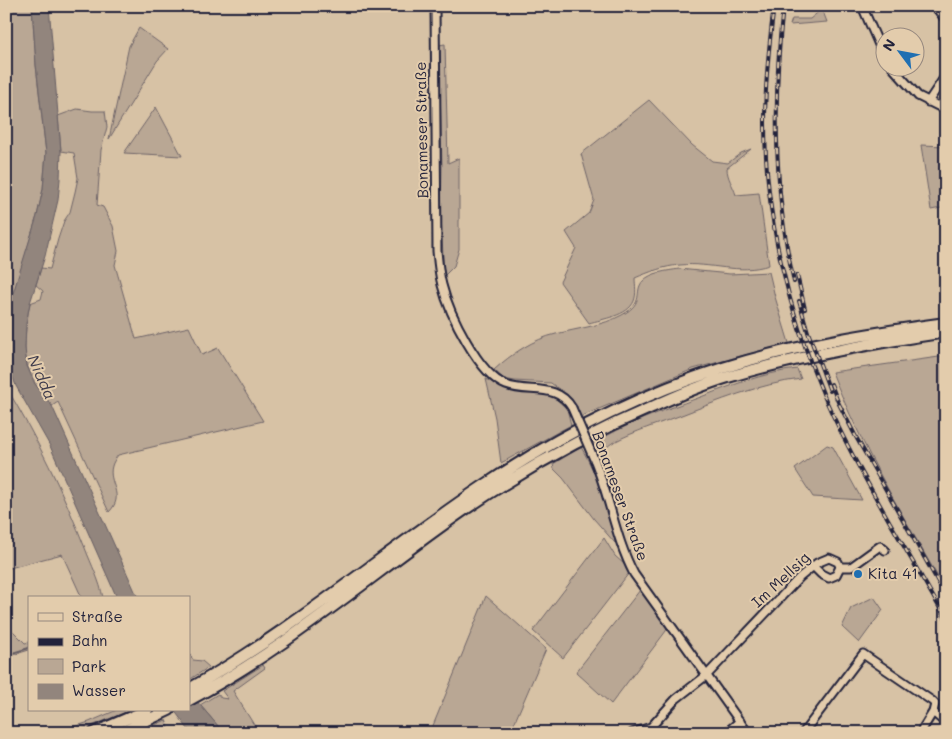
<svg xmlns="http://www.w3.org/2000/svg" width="952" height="739" font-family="Mali,sans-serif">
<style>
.green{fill:#b9a794;stroke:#6e6468}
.water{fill:#92857d;stroke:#655d63}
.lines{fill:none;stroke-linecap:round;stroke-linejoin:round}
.stream{stroke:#655d63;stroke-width:2}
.minor-casing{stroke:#22223b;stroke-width:11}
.highway-casing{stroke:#22223b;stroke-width:14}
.minor{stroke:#e3ccac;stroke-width:7}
.highway{stroke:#e3ccac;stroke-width:10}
.rail-casing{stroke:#22223b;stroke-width:4}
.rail{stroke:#e3ccac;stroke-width:2;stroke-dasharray:5.5;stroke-linecap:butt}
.minor-bridge-casing{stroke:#22223b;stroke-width:11;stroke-linecap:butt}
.minor-bridge{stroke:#e3ccac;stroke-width:7}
.poi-dot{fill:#1f6fb2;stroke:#e3ccac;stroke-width:2}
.labels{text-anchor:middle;stroke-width:4;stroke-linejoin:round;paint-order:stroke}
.street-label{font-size:15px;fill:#22223b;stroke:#e3ccac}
.poi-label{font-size:15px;fill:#22223b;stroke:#e3ccac;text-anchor:start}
.water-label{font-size:16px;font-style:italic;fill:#3e3b4c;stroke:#e3ccac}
</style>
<rect width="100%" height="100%" fill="#d7c2a5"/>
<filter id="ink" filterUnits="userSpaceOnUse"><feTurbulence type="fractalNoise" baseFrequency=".02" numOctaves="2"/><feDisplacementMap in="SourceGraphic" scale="10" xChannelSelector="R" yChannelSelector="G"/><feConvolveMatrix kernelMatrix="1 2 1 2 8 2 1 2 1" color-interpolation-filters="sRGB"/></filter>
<g filter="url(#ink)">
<path class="green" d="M6,6H32L36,65L46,153L43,189L37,216L14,293L6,299Z
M822,9L827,22L790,25L792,19H810Z
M139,28L168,49L157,61L109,139L129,46Z
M445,44L448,163L459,158V249L454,266L444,276L441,216L442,167L439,45Z
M649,100L692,145L712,161L728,163L741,153L751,149L727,168C727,178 733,185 736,195L759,193L769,265C739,275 710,262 680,265C665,266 649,272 635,278C635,286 637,293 634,301C628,316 602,319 589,323L560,282L576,248L566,232L589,213L594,200L581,154Z
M156,107L182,156L124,153Z
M77,109L92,111H105L107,127L101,150L97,205L103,207L113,226L118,251L115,265L136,339L189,327L202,355L218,348L263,421L118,455C116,458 113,462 112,466C107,483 126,495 109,512L58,402L52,406C46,399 40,392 35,384C20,359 25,331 30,303L41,299L43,291L36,285L41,268L50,269L58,239L64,221L70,212L75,192L78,178L74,153L61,151L58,116Z
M921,145L946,146V207L931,210Z
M679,269L730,274L769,272L775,297L789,343L693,369L580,417L570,398L551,383L515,381L504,379L494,370C511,354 534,339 556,334C579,328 602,326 622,315C646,302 633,292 643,281C651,272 668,271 679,269Z
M946,356V591C905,519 862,449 832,372Z
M797,369L801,379C759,384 718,401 679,416C658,424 635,431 614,442C608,445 602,452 599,459L592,444C625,424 662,411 698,398C730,386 763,373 797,369Z
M486,379L504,389L547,394L555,398L567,409L571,425L501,463L495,418Z
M6,387C37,438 63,492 85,548C91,564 100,581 103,598H82L62,554L6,569Z
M827,445L833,447L862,500L813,497L795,469Z
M581,447C596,473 612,514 615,543L594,519L563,478L554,469L553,464Z
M604,538L615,556L624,564L629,573L563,658L533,631Z
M640,590L667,626L666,631L611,704L576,672Z
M486,596L546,649L510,733H430Z
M874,597L883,610L859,643L842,627L851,608Z
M6,624L25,643L29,642V650L6,657V648L12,646Z
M189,653L193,660L202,661L209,667L189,680Z
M263,665L265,668L233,691L259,733H224L200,705L218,694L221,698L228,699L222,691Z
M117,710H131L74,733H55L89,722Z
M166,720L170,731L163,730L158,733H137Z"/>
<path class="water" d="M32,6H49L61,151L60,179L58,200L45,256L30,303L26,324L25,348L27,366L35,384L52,406L138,598H117L50,446L16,386L8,364L6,325L10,303L37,216L43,189L46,153L36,65Z
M189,692L224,733H191L174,710H189Z"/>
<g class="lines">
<path class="stream" d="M6,655L29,648"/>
<g class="minor-casing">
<path id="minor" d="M435,6L437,251C438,262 439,274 442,285C449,313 479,375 506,385C529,394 557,382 572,408
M862,6L880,47L884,54
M935,6L946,20
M893,68L918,96L946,110
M928,102L946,75
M594,459C610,497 615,538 634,574L748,733
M813,566L821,574L829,578L836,575L840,567
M632,733L651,727L676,699L707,675L800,577L817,563L829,558L838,562L840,567H851L880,546L885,550
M726,733L740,721
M803,733L863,654L932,701L935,704L933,712L946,723
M920,733L933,712"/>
</g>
<g class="highway-casing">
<path id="highway" d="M189,689C293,631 383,553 482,487C555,438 639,395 723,368C795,345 871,333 946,323
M189,700C288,648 373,573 464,510C523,470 586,435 652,407C676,396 702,385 728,377C799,356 872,343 946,332
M94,733L147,710
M120,733L169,710"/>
</g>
<use href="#minor" class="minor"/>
<use href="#highway" class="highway"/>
<g class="rail-casing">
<path id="rail" d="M774,6C769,45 765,84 765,123C765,216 788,311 824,396C858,473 904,545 946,619
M783,6C773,99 773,191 794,282
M797,275L805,309
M799,301L808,332L830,391
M831,384L838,402L856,437L946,596"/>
</g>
<use href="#rail" class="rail"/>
<g class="minor-bridge-casing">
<path id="minor-bridge" d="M572,408L594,459"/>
</g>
<use href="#minor-bridge" class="minor-bridge"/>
</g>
</g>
<circle class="poi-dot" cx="858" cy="574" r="5"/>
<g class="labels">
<g class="street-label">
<text transform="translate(422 130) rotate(-91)" y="5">Bonameser Straße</text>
<text transform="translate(620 496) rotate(70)" y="5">Bonameser Straße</text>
<text transform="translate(781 580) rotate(-43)" y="5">Im Mellsig</text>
</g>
<g class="poi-label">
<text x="868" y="579">Kita 41</text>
</g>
<g class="water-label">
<text transform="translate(42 377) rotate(66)" y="6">Nidda</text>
</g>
</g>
<rect width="952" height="739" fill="none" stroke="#e3ccac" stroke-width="25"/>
<rect x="12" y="12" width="927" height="714" fill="none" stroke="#22223b" stroke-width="2" filter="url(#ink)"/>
<rect x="28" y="596" width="162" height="115" fill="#e3ccac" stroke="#96887f"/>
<rect x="38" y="613" width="25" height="8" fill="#e3ccac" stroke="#96887f"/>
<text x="72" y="622" font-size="15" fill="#22223b">Straße</text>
<rect x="38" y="638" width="25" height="8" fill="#22223b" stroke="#96887f"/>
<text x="72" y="646" font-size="15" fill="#22223b">Bahn</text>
<rect x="38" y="659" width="25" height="15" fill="#b9a794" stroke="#96887f"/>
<text x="72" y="672" font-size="15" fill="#22223b">Park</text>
<rect x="38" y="684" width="25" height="15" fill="#92857d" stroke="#96887f"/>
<text x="72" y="696" font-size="15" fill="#22223b">Wasser</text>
<g transform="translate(900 52) rotate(302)"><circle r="24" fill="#e3ccac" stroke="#96887f"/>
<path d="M0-4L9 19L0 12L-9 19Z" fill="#1f6fb2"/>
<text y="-8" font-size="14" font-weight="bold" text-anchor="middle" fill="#22223b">N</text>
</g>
</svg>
